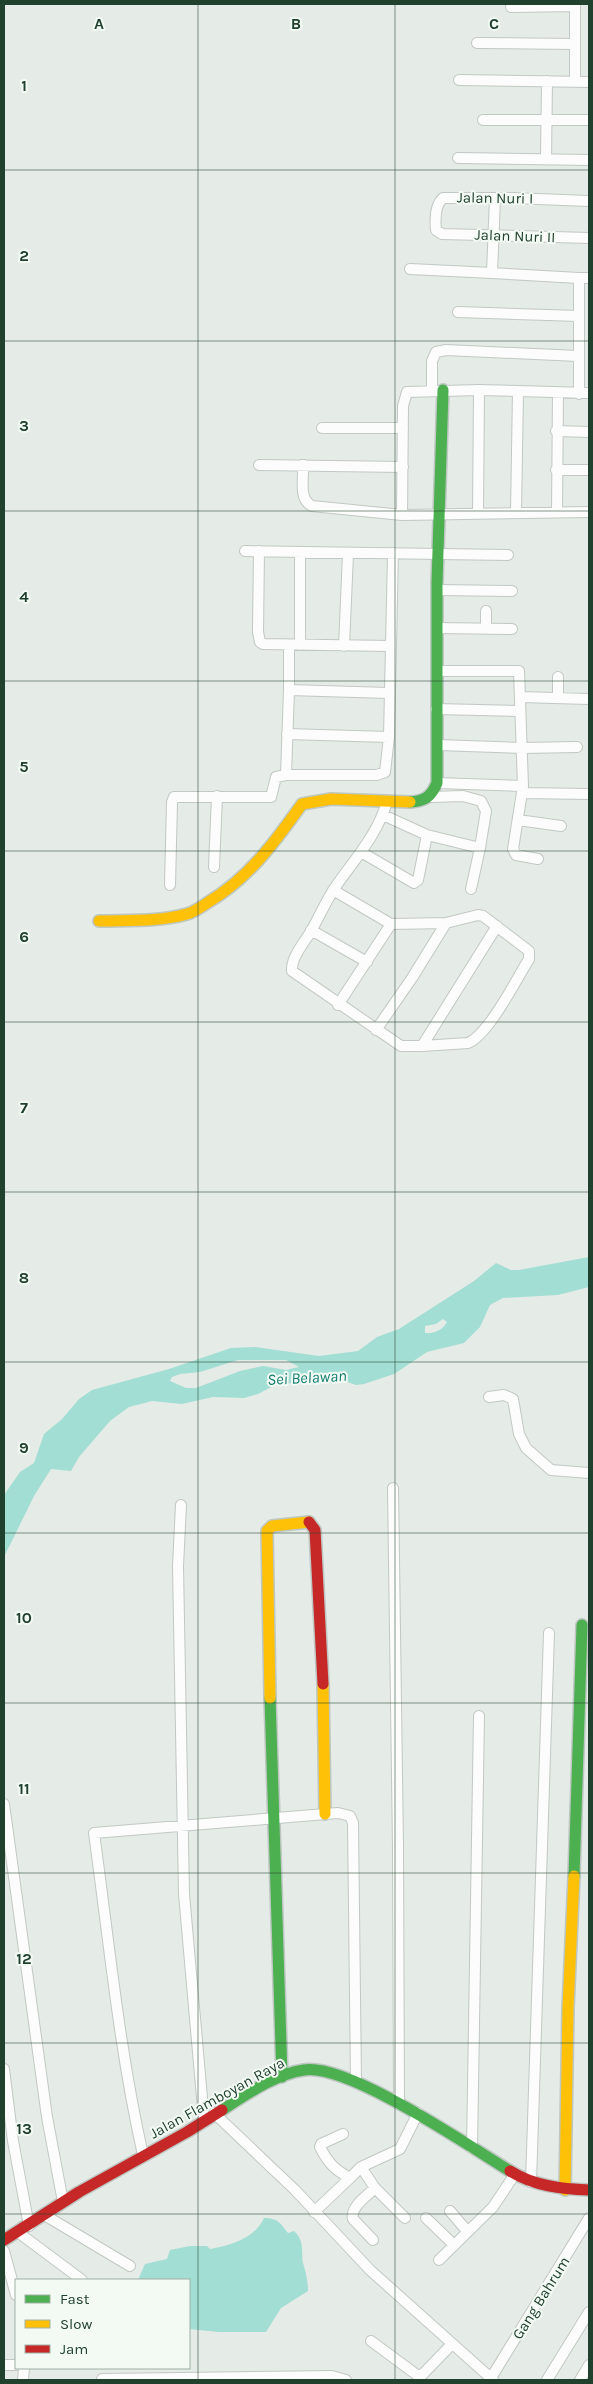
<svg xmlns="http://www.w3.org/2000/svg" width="593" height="2384" font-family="Karla,sans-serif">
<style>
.water{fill:#a2ded4;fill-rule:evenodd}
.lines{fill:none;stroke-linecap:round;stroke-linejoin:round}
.street-casing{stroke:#c2c8c3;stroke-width:12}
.fast-casing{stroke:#bec7c2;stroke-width:14}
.slow-casing{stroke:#bec7c2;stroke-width:14}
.jam-casing{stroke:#bec7c2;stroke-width:14}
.street{stroke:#fbfcfb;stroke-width:10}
.fast{stroke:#4caf50;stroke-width:11}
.slow{stroke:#ffc107;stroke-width:11}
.jam{stroke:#c62828;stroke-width:11}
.grid{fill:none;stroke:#20412e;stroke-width:1;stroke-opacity:0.55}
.labels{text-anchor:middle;stroke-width:4;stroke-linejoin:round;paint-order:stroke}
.street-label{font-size:15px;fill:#20412e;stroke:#f3faf4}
.water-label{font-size:16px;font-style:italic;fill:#147d6f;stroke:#f3faf4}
.grid-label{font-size:16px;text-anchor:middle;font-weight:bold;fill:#20412e;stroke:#f3faf4;stroke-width:4;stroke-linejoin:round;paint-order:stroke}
</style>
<rect width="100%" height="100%" fill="#e5ebe6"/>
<path class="water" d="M589,1257V1287L558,1295L503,1298L490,1305L480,1327L464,1343L427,1352L394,1374L364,1384L356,1385L341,1380L309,1384L279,1383L258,1394L244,1398L213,1397L182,1404L152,1401L129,1407L110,1421L79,1457L71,1471L51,1469L34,1496L4,1557V1495L20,1472L34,1463L44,1434L62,1419L79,1399L92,1390L169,1369L231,1348L255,1347L319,1356L358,1351L377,1337L399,1329L474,1281L496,1263L511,1270H519ZM443,1319L447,1322C443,1330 434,1334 425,1333V1326L436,1324ZM238,1360H286L299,1367L286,1370L263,1366L240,1371L196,1388H186L170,1381L172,1377L180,1374L200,1372Z
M264,2218C278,2218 280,2223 288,2233L294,2231C305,2241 301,2252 303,2263C306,2273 308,2281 308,2291L281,2308L266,2332H219L189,2329V2280H138L145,2264L167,2259L170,2250L190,2246H207L210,2249C232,2245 254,2239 264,2218Z"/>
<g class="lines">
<g class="street-casing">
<path id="street" d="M511,7L575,6
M477,43L574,44
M459,80L589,82
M575,82V4
M483,120H589
M458,158L589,160
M546,159L547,81
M495,198L492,273L579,278
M589,201L512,198H443C435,205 435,220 436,230L442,234L589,238
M410,269L492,273
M458,312L579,316
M432,391V361L436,352L446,350L578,356
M579,394V278H589
M322,428H403
M556,431L589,432
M259,465L403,467
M303,465C304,479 298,499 312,506L402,515L589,512
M556,470H589
M478,512L479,390
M557,512L558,394
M516,513L518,391
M402,515L403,406L407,392L479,390L589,393
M245,551L508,555
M259,551L258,632L260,642L263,644L389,646
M438,590L512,591
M437,628L512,629
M486,629V611
M300,645V552
M289,646V690L389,693
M344,646L348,554
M437,671H519L523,786L513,849L516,855L538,859
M289,690L286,775H377L385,772L389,737L393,553
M520,697L589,699
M558,698V677
M436,709L520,711
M287,734L389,737
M438,745L523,748L577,747
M437,783L523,786
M522,793L589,794
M387,801C378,835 353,861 334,889C325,903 318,919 310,933C303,944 291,958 292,971L401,1046H422L497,926
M383,815L427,835L480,848L486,811L481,801L463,796L431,797
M518,820L561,826
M361,852L414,883L418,880L427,835
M214,867L217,796
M170,885L172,802L174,797H271L276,777L286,775
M471,889L480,848
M333,890L391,924L446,923L478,915L483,916L529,951V959C516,980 489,1034 468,1043L422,1046
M311,930L367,962
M338,1005L391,924
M376,1030L412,978L446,923
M489,1397L504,1395L513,1399L519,1434L526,1448L551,1470L589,1473
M393,1488L398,1847L399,2104
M181,1505L178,1566L184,1894L204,2120
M4,1804L47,2117L63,2202
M4,2069L13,2141L29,2226
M214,2113L295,2190L370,2270L493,2380
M343,2134L321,2144L320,2147C328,2163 335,2170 350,2178L361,2167
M472,2148L479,1716
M143,2155C119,2049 109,1941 94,1833L338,1813L350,1816L353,1823L356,2082
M531,2182L549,1633
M375,2188L405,2218
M450,2211L467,2231
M314,2212L350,2178
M46,2216L130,2266
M426,2218L454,2245
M19,2233L82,2280
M373,2240L353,2219C350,2207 367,2196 375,2188L361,2167L400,2149L418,2113
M4,2251L16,2295
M439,2260L493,2207L515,2174
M371,2341L417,2375H422L452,2344
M4,2365H16
M491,2378L589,2218
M102,2379L332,2376L346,2380
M23,2380L24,2368
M547,2380L589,2312
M580,2380L589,2365"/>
</g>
<g class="fast-casing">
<path id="fast" d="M410,802C425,801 431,797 437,783V583L443,390
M270,1698L282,2077
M574,1876L582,1625
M222,2110C247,2094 275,2074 304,2070C348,2063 469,2146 510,2171"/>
</g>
<g class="slow-casing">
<path id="slow" d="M99,921C128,920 159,922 187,914C194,912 201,907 207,903C248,879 275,842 302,804L331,799L410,802
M323,1684L325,1814
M270,1698L267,1531L272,1526L309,1522
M565,2190L568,2008L574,1876"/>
</g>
<g class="jam-casing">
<path id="jam" d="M309,1522L315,1530L323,1684
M510,2171C534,2186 562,2189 589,2190
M4,2240L79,2192L187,2132L222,2110"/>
</g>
<use href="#street" class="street"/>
<use href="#fast" class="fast"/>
<use href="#slow" class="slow"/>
<use href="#jam" class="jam"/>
</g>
<path class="grid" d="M198,4V2380M395,4V2380M4,170H589M4,341H589M4,511H589M4,681H589M4,851H589M4,1022H589M4,1192H589M4,1362H589M4,1533H589M4,1703H589M4,1873H589M4,2043H589M4,2214H589"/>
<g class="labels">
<g class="street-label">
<text transform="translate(495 198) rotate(1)" y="5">Jalan Nuri I</text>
<text transform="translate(515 236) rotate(2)" y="5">Jalan Nuri II</text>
<text transform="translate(217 2098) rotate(-29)" y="5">Jalan Flamboyan Raya</text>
<text transform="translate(541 2298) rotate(-58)" y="5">Gang Bahrum</text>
</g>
<g class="water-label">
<text transform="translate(307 1377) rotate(-3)" y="6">Sei Belawan</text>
</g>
</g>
<g class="grid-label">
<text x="99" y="29">A</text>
<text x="296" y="29">B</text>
<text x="494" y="29">C</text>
<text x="24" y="91">1</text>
<text x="24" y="261">2</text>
<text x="24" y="431">3</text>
<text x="24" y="602">4</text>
<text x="24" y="772">5</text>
<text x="24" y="942">6</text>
<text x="24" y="1113">7</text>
<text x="24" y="1283">8</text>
<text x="24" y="1453">9</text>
<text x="24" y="1623">10</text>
<text x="24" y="1794">11</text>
<text x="24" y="1964">12</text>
<text x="24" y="2134">13</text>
</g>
<rect width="593" height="2384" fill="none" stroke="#20412e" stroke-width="10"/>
<rect x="15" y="2279" width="175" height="90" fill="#f3faf4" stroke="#9fb0a5"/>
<rect x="25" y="2295" width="25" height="8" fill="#4caf50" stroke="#9fb0a5"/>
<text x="60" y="2304" font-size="15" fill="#20412e">Fast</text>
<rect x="25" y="2320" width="25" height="8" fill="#ffc107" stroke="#9fb0a5"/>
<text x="60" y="2329" font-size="15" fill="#20412e">Slow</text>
<rect x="25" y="2345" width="25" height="8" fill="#c62828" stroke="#9fb0a5"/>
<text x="60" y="2354" font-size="15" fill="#20412e">Jam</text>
</svg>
